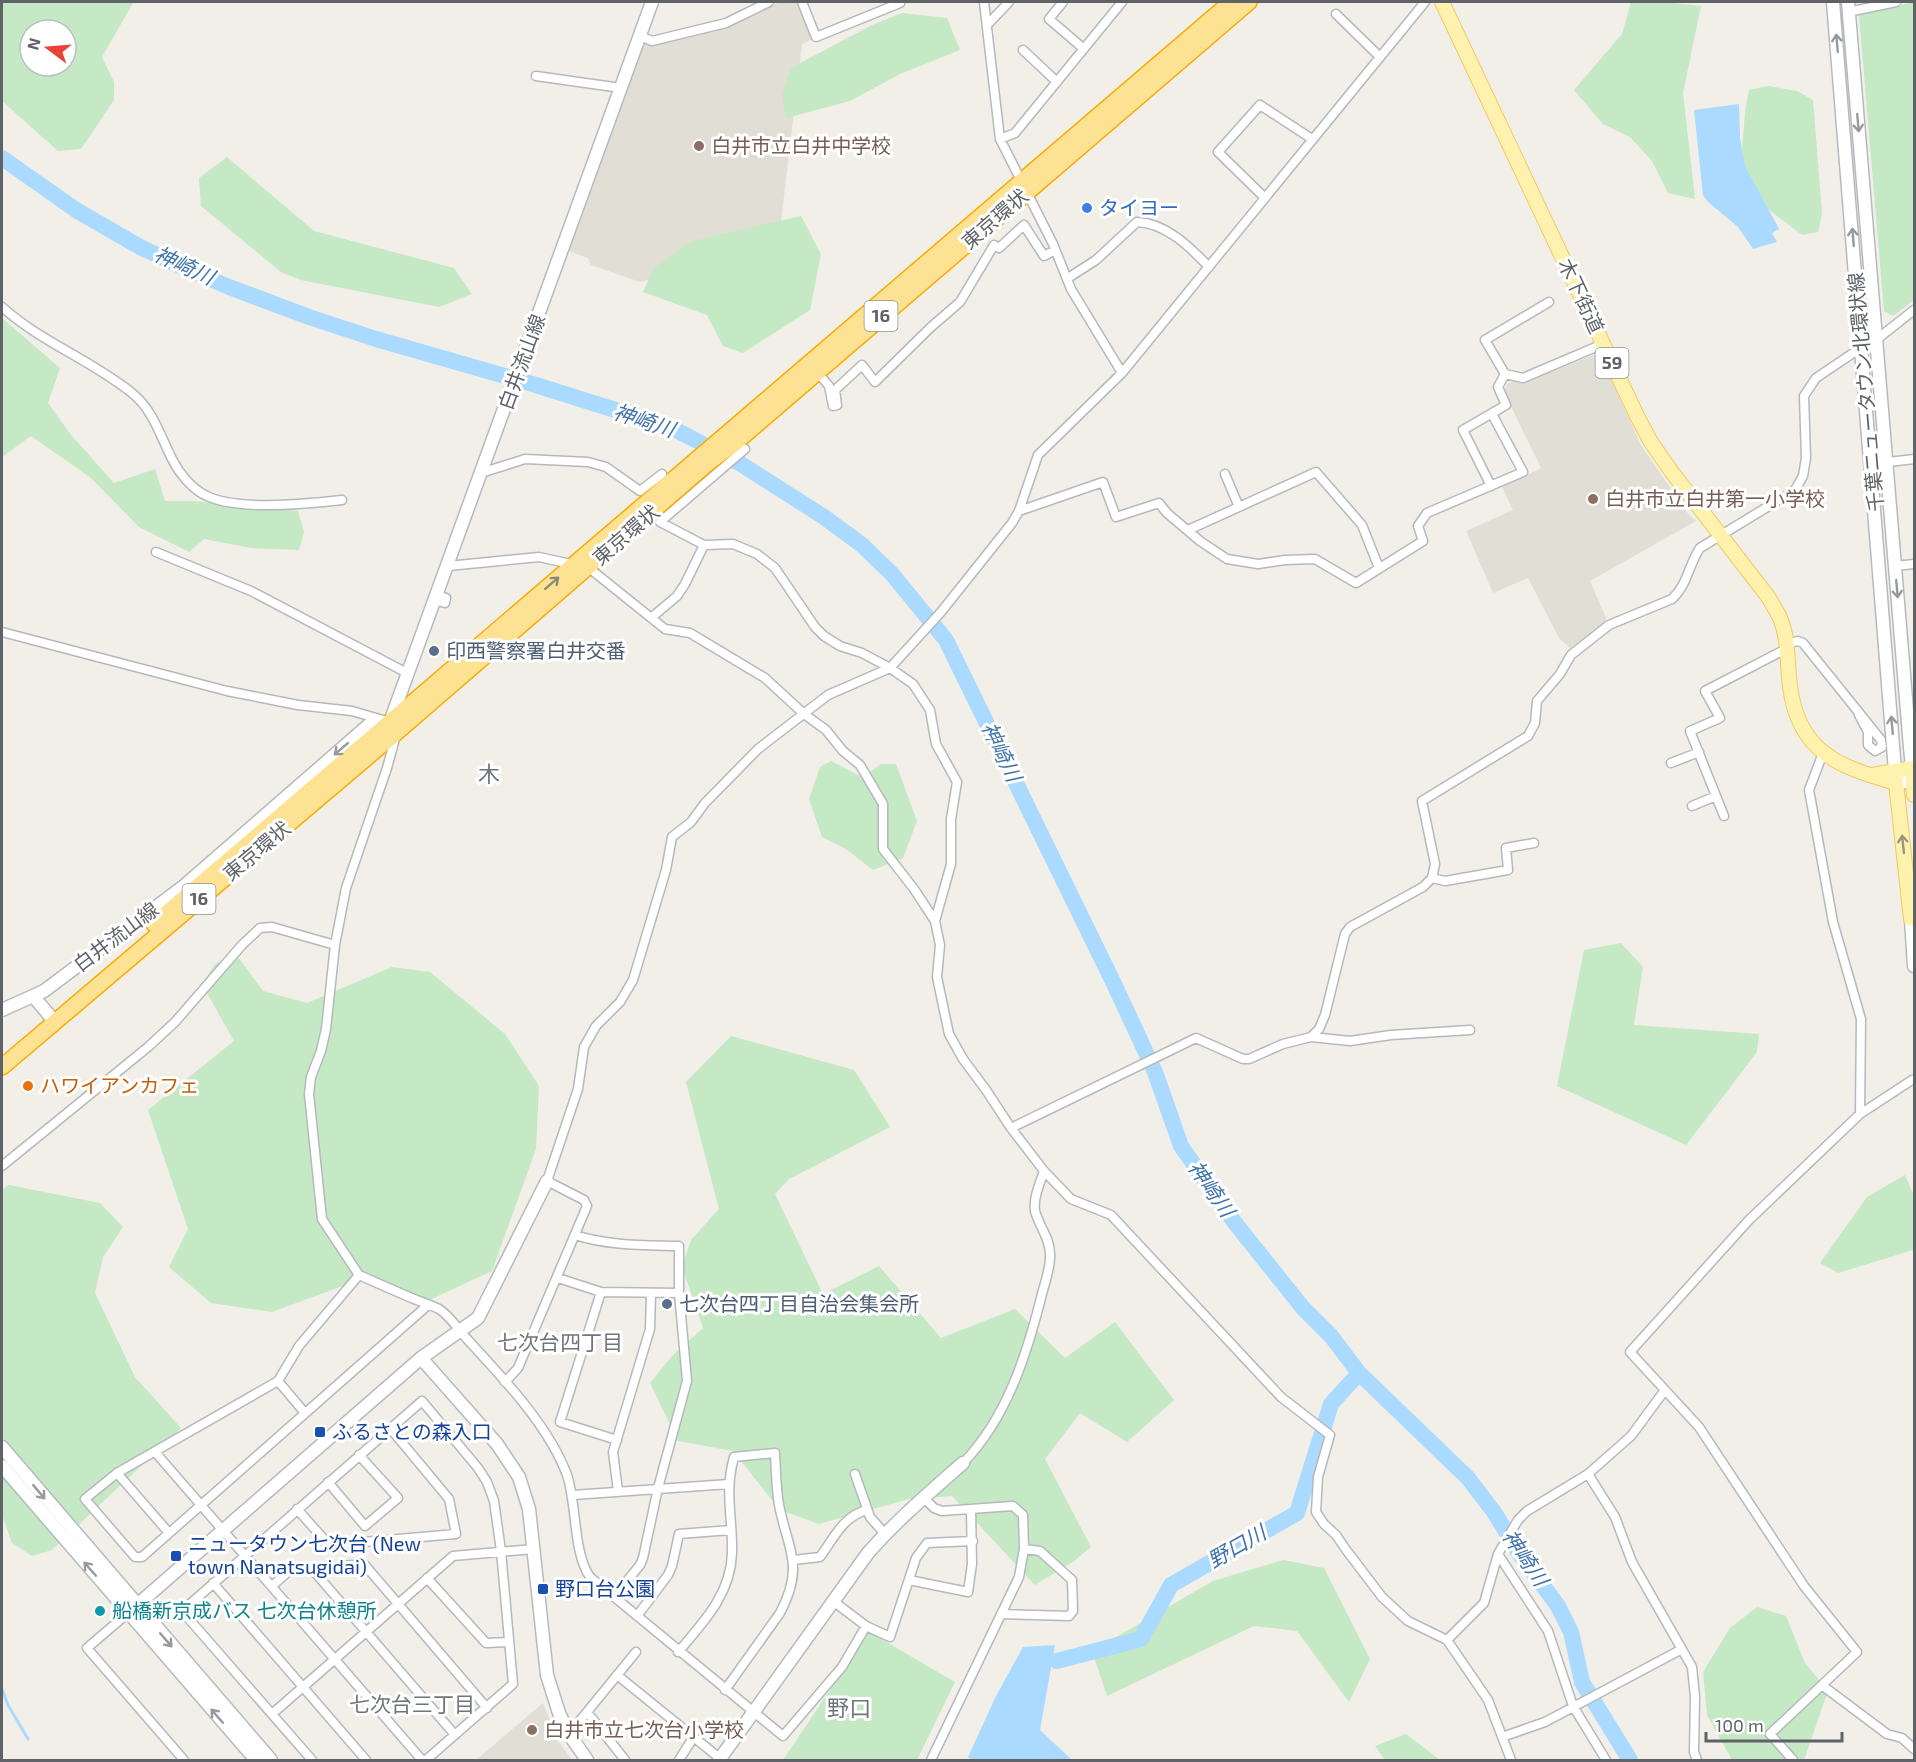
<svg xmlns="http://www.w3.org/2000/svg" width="1916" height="1762" font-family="'Exo 2','Noto Sans JP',sans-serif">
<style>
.education{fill:#e1ded6}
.green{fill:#c5e8c5;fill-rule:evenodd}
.water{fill:#aadaff}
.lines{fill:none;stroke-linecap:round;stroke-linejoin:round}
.stream{stroke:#aadaff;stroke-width:3}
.river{stroke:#aadaff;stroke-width:16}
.street-casing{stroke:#b5b8bc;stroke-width:11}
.secondary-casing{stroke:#b6babf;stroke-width:15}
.primary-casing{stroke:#f2c960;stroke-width:16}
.highway-casing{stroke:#f9ab00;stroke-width:18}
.street{stroke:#fff;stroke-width:8}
.secondary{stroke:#fff;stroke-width:12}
.primary{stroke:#fff2af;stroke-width:14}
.highway{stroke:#fde293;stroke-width:15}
.oneway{stroke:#979a9d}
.oneway2{stroke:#8e8975}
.oneway3{stroke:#979581}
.education-dot{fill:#8d6e63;stroke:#fff;stroke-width:2}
.shop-dot{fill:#3f7fe0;stroke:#fff;stroke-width:2}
.service-dot{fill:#5c6f8a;stroke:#fff;stroke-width:2}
.food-dot{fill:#e8710a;stroke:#fff;stroke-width:2}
.transit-dot{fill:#1a4fb4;stroke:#fff;stroke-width:2}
.culture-dot{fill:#0f9aa8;stroke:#fff;stroke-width:2}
.labels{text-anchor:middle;stroke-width:6;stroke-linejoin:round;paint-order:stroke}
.shield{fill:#fff;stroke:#8f9295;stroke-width:1.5}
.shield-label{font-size:18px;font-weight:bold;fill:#5f6368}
.education-label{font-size:20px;fill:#785e54;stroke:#fff;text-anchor:start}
.shop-label{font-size:20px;fill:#366cbe;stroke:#fff;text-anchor:start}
.street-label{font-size:20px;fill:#5f6368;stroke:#fff}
.service-label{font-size:20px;fill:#4e5e75;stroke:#fff;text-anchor:start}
.food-label{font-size:20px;fill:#c56008;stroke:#fff;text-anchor:start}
.transit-label{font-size:20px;fill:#164399;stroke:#fff;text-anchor:start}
.culture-label{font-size:20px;fill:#0d838f;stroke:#fff;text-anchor:start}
.water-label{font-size:21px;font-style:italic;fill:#4174aa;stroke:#fff}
.neighbourhood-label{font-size:21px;fill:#70757a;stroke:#fff}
.quarter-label{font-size:22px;fill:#70757a;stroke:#fff}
</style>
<rect width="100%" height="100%" fill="#f1efe8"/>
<path class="education" d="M780,2H798L813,39L802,44L778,247L640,282L591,265L588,258L569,251L644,43L651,44L722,29Z
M1599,353L1641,445L1664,479L1689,515L1696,521L1590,581L1606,618L1604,624L1570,648L1559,638L1528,578L1493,593L1466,531L1513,510L1502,487L1541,468L1503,390L1507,387V384L1515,380L1522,383Z
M543,1703L557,1739L572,1760H476Z"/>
<path class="green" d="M2,2H139L133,3L102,57L114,82V100L81,149L58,151L2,101ZM30,30H66V66H30Z
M1631,2H1662L1701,6L1683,93L1695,199L1668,193L1652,161L1630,137L1603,124L1574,90L1622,34Z
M1914,2V300L1893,316L1884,311L1859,15Z
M902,13L947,18L960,50L900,74L850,101L786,118L782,94L791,68L872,25Z
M1768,86L1797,91L1813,100L1822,213L1818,232L1802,235L1768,209L1740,176L1745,112L1749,90Z
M227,157L314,231L454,268L472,294L439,307L301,280L281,272L201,206L199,178Z
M801,216L821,254L810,310L743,353L723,346L707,315L643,292L654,268L692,241Z
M2,318L60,368L48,403L71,435L114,483L155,469L165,501H193L298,511L304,532L299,550L251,548L204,539L189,552L139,527L91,478L31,436L2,457Z
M831,761L862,777L881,764H896L917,821L903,858L873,870L846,849L822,837L809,799L820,767Z
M1621,943L1643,967L1634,1025L1759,1034L1757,1052L1686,1145L1557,1086L1584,950Z
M238,957L263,991L307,1003L392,967L430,972L505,1034L539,1086L536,1149L492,1271L425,1302L364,1278L272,1312L211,1303L169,1267L188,1229L148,1110L234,1041L202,984L216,963Z
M731,1036L854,1070L890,1127L789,1179L775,1194L823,1294L879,1266L941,1338L1015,1309L1065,1358L1115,1322L1174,1400L1127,1442L1080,1413L1045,1459L1091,1547L1074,1561L1035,1585L952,1496L909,1499L819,1524L780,1510L733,1451L678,1441L650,1383L672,1356L703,1328L682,1267L691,1240L719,1209L686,1082Z
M1905,1175L1914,1196L1913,1250L1838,1273L1820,1263L1867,1197Z
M9,1185L100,1203L123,1227L103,1257L95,1293L135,1377L181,1428L52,1550L32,1556L12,1543L2,1515V1189Z
M1283,1560L1324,1568L1370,1659L1349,1702L1297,1631L1254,1626L1107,1696L1092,1651L1213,1581Z
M1757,1607L1786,1616L1805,1663L1828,1691L1804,1760H1732L1707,1715L1703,1672L1730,1628Z
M869,1632L955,1682L917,1760H783Z
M1406,1734L1440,1760H1385L1375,1746Z"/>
<path class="water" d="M1739,104L1740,138L1745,166L1779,229L1772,233L1777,242L1753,249L1738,227L1707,201L1703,195L1694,110Z
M1055,1645L1040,1730L1072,1760H971L968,1757L996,1696L1023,1647Z"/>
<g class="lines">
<path class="stream" d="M2,1689L8,1705L28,1739"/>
<path class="river" d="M2,158L76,210L140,247L191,271L229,287L309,317L376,339L536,385L672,428L741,464L824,517L862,545L892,574L946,640L1116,988L1155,1072L1181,1146L1235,1223L1303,1308L1331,1336L1359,1373L1468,1478L1494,1512L1521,1556L1558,1606L1571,1632L1582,1682L1630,1760
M1057,1661L1141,1639L1171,1585L1297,1513L1331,1404L1359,1373"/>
<g class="street-casing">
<path id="street" d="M802,2L816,37L900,3
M984,2L1000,139L1053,244L1071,289L1122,373
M1063,2L1049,19L1084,49
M1848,12L1896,2
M1336,14L1380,57
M988,24L1009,2
M640,36L652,41L726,23L769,2
M1023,50L1057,82
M536,76L621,88
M1000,139L1015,133L1122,2
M1264,197L1218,152L1260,105L1312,139
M1068,278L1096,260L1137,222C1166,223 1190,247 1209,267
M2,307C41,342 91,360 132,393C153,410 160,435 172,459C179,473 191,488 205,495C235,511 308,504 342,500
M1876,340L1914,310
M817,372L829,386L833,406L837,405L835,390L862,365L875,382L931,327L960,302L994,245L999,248L1024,225L1044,256L1055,250
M1505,374L1485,340L1549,302
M745,449L660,522L704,545L733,544L757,554L775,568L815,627L824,636L840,646L862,653L890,668L913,684L930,710L936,744L957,782L951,819V864L935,921
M1872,464L1914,459
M481,473L525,459L588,462L606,467L640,491L662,474
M1225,474L1239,507
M1491,486L1463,430L1506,405L1498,387L1505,374L1523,378L1603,344
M1019,511L1103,482L1116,517L1159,503L1167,513L1200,541L1227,559L1258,564L1285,560L1315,559L1356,583L1423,541L1418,526L1427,513L1523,472L1492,414
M1188,530L1316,472L1362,525L1379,568
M156,552L251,591L409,674
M448,566L539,557L589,568L665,629L690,633L765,678L804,714L826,730L843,751L860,765L883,804V849L914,889L935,921L940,945L937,977L949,1034L963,1059L986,1090L1011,1128L1044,1171L1071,1199L1111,1215L1281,1397L1330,1435L1318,1477L1316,1512L1324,1524L1336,1535L1347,1551L1382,1597L1408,1621L1447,1640L1488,1700L1511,1760
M1895,566L1914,564
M435,600L445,603L446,598L437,595
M651,618L677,596L685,584L704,545
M2,632L227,691L298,705L352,711L383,720
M1786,644L1798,641L1803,643L1881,740L1882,747L1875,751L1868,745V732L1859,715
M1823,753L1809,790L1833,922L1861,1019L1860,1114
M1671,763L1699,752
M1692,806L1716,796
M1724,816L1690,731L1720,718L1705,691L1786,649
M1432,878L1445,881L1508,870L1506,848L1534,843
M1311,1037L1350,1041L1391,1035L1470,1030
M1011,1128L1196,1038L1243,1059H1249L1283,1044L1311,1037L1319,1029L1325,1015L1345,934L1350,927L1423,887L1432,878L1435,864L1422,801L1528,736L1535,723L1537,701L1560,674L1571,655L1609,625L1672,599C1687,586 1689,564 1700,548L1795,490L1803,476L1806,458L1804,396L1816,378L1862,347
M2,1166L148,1047L175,1022L242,945L260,928L272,927L335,945
M575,1235C609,1246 644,1245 679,1246V1293L687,1381L658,1488L643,1558L640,1565L614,1597
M359,1275L322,1219L309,1094L311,1077L321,1051L326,1029L335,945L346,888L387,768L396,735
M558,1278L601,1292L679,1293
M601,1292L560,1422L617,1440
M428,1305L142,1557H135L85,1499L117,1473L278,1381L299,1346L359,1275C377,1283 395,1291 414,1299C422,1302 431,1305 439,1309C450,1316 459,1330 467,1339C503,1378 549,1426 567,1475C577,1505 573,1553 590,1577L783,1736L842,1667L866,1626
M278,1381L305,1413
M505,1382L518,1368L587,1206L584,1200L547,1181L578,1089L584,1047L596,1026L620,1002L633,980L666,870L672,837L691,822L705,803L758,749L828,695L890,668L941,612L1012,523L1019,511L1038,455L1122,373L1425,2
M155,1452L422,1760
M963,1463C1007,1418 1027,1354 1042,1294C1045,1282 1051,1267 1050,1254C1050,1238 1039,1226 1035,1211C1033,1198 1040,1183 1044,1171
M117,1473L169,1533
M855,1474L870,1517L885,1534
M1588,1474L1615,1517L1632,1562L1692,1667L1695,1697L1694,1752L1697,1760
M328,1482L365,1526L398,1498L359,1455
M618,1491L613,1452L650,1329L651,1293
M573,1495L729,1484
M923,1497L934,1508L942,1511L1013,1506L1023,1515L1024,1549L1019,1577L931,1760
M297,1509L329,1545L456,1534L449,1499L390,1428
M1498,1554L1548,1631L1573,1706L1606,1760
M794,1560L820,1557C834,1538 843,1516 867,1510
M312,1569L455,1735
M427,1578L486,1643L508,1642
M909,1580L968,1592L972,1564L971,1509
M213,1583L366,1760
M272,1586L289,1571L364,1564L487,1708
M833,1601L866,1626L890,1637L916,1558L927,1543L973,1541
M128,1613L87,1648L184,1760
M1001,1614L1069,1616L1073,1611L1072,1580L1040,1551L1024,1549
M637,1616L668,1575L672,1566L679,1534L731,1530
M1447,1640L1484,1603L1498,1554L1518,1520L1527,1511L1588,1474L1631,1436L1665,1390
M678,1652C703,1623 731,1594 732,1553C733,1518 724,1493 734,1457L775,1453C776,1470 776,1488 779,1505C788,1551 805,1565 780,1613L725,1690
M617,1675L722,1760
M1823,1686L1887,1734L1902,1738L1914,1749
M587,1712L625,1760
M272,1714L453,1556L534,1549
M569,1734L636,1652
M1502,1737L1545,1722L1682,1649
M312,1760L182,1611L422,1401L478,1468L487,1482L494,1501L501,1551L513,1684L426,1760
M679,1760L693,1738
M1793,1760L1770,1734L1857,1652L1804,1586L1699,1427L1630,1352L1749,1220L1860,1114L1912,1080"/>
</g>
<g class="secondary-casing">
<path id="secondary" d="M1833,2L1896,783L1914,781
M1848,2L1910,747L1912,768H1914
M390,722L652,2
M1911,919L1914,966
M34,997L55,1022
M2,1010L44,991L184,886L371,723L390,722
M421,1358L497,1444L519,1477L529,1509L547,1675L559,1713L569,1734L587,1760
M2,1447L271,1760
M2,1466L256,1760
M128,1613L421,1358L478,1318L547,1181
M719,1760L868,1553C897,1520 930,1492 963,1463"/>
</g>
<g class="primary-casing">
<path id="primary" d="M1442,2L1638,418L1651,442L1671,471L1769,598C1772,604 1777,611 1780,618C1789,639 1787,664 1790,686C1798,753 1840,767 1896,783L1911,919H1914
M1872,775L1912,768L1914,795"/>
</g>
<g class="highway-casing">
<path id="highway" d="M154,924L1231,2
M2,1067L397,732L708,463L735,443L1249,2"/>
</g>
<use href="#street" class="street"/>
<use href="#secondary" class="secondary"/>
<use href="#primary" class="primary"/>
<use href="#highway" class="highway"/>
</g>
<defs><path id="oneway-shaft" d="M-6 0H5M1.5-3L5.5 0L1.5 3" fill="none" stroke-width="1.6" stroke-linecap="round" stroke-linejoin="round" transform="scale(1.5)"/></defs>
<g class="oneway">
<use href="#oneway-shaft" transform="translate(1837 43) rotate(-95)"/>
<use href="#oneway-shaft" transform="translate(1858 123) rotate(85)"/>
<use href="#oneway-shaft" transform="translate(1853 237) rotate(-95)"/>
<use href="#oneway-shaft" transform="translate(1897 589) rotate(85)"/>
<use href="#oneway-shaft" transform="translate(1892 725) rotate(-95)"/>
<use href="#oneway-shaft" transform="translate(341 749) rotate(139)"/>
<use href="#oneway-shaft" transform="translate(39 1492) rotate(50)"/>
<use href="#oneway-shaft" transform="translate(90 1569) rotate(-131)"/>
<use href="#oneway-shaft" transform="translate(166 1640) rotate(49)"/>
<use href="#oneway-shaft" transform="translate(217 1716) rotate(-131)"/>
</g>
<use class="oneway2" href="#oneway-shaft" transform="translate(552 583) rotate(-41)"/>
<use class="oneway3" href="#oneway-shaft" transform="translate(1903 844) rotate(-96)"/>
<g class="education-dot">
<circle cx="699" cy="146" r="6"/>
<circle cx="1593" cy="499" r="6"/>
<circle cx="532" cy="1730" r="6"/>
</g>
<circle class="shop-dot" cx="1087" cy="208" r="6"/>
<g class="service-dot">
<circle cx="434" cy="651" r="6"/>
<circle cx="667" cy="1304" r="6"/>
</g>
<circle class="food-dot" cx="28" cy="1086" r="6"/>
<g class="transit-dot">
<rect x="314" y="1426" width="12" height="12" rx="3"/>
<rect x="170" y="1550" width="12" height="12" rx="3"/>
<rect x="537" y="1583" width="12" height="12" rx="3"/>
</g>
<circle class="culture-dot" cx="100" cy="1611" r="6"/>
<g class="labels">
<g class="shield">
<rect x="864.5" y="301" width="33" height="30" rx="4.5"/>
<rect x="1595.5" y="348" width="33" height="30" rx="4.5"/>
<rect x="182.5" y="884" width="33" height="30" rx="4.5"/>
</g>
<g class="shield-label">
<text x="881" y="322">16</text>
<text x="1612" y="369">59</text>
<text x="199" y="905">16</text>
</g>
<g class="education-label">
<text x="711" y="153">白井市立白井中学校</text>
<text x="1605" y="506">白井市立白井第一小学校</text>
<text x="544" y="1737">白井市立七次台小学校</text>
</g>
<g class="shop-label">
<text x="1099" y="215">タイヨー</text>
</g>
<g class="street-label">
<text transform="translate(995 219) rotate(-41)" y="7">東京環状</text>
<text transform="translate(1581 296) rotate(65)" y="7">木下街道</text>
<text transform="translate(522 362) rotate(-70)" y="7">白井流山線</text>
<text transform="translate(1866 392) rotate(-95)" y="7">千葉ニュータウン北環状線</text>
<text transform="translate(626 535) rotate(-41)" y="7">東京環状</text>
<text transform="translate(257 851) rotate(-40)" y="7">東京環状</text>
<text transform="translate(116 937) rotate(-37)" y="7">白井流山線</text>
</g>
<g class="service-label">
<text x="446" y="658">印西警察署白井交番</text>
<text x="679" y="1311">七次台四丁目自治会集会所</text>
</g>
<g class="food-label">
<text x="40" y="1093">ハワイアンカフェ</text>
</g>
<g class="transit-label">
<text x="332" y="1439">ふるさとの森入口</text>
<text x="188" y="1551">ニュータウン七次台 (New<tspan x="188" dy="23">town Nanatsugidai)</tspan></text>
<text x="555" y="1596">野口台公園</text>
</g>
<g class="culture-label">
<text x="112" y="1618">船橋新京成バス 七次台休憩所</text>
</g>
<g class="water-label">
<text transform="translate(184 266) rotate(24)" y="7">神崎川</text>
<text transform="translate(644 421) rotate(18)" y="7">神崎川</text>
<text transform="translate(1001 752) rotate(64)" y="7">神崎川</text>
<text transform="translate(1211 1189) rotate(55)" y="7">神崎川</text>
<text transform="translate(1237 1547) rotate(-30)" y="7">野口川</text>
<text transform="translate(1525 1558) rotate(56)" y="7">神崎川</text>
</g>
<g class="neighbourhood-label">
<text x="560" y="1350">七次台四丁目</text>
<text x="412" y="1712">七次台三丁目</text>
</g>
<g class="quarter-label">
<text x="489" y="782">木</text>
<text x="849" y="1716">野口</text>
</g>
</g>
<rect width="1916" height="1762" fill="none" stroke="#5f6368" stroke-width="6"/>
<g transform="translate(48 48) rotate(286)"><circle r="28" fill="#ffffff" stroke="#bfc1c3" stroke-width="1.5"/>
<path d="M0-4.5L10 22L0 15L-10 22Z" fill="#ea4335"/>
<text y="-9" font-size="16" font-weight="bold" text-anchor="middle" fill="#5f6368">N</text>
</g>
<path d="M1706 1732v9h136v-9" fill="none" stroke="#5f6368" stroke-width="3"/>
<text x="1715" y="1732" font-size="18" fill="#5f6368" stroke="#ffffff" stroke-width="4.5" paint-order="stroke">100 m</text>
</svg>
